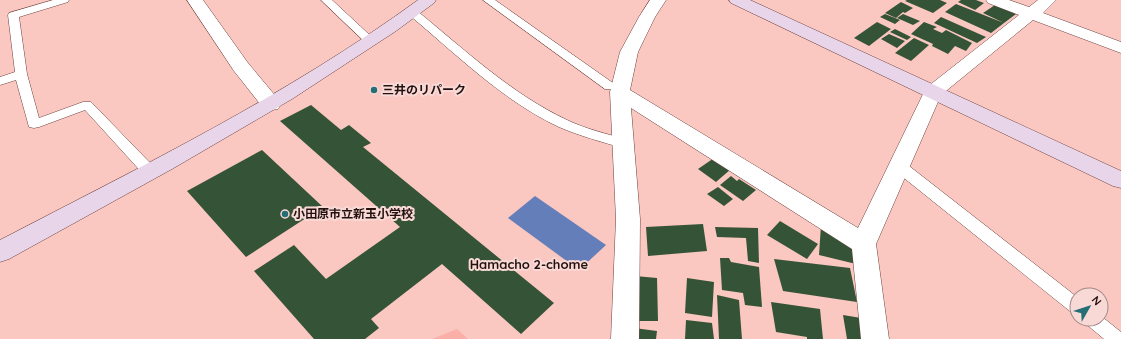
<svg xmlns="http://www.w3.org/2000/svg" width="1121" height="339" font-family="Quicksand,'Noto Sans JP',sans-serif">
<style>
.green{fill:#faafa8}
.water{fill:#637eb9}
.building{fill:#355437}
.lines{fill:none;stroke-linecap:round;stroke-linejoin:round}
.lane-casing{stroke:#6c423e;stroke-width:1}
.street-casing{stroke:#6c423e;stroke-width:1}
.secondary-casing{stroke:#6c423e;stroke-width:1}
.lane{fill:#fff;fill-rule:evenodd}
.street{fill:#fff;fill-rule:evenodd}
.secondary{fill:#e8d5e9;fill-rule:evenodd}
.poi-dot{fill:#246e76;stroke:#f9d9d6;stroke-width:1.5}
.labels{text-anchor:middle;stroke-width:4;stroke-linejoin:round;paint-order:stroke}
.poi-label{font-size:12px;font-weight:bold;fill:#22110f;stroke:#f9d9d6;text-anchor:start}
.neighbourhood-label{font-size:13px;font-weight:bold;fill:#22110f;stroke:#f9d9d6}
</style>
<rect width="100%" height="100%" fill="#fac7c1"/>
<path class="green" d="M457,329L468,339H432Z"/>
<path class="water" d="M535,196L606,245L579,270L508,218Z"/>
<path class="building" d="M907,0H940L947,3L933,13L905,1Z
M961,0H976L984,3L975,10L958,2Z
M901,2L913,8L905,13L903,12L896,18L885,13Z
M956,4L1004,23L991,33L945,12Z
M995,5L1016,14L1004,23L983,13Z
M885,14L900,20L895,24L880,17Z
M903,14L920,21L913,25L897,18Z
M941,17L986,37L977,43L934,23Z
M877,22L891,29L869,46L854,38Z
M924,22L937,27L933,29L942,33L946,30L972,43L966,51L955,46L948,54L932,46L933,44L911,34Z
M895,29L911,37L907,40L890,32Z
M889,34L905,41L897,48L881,39Z
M914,38L929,45L911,61L895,53Z
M311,105L341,130L349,125L371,143L363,147L554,303L521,334L442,264L371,319L379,328L365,339H314L254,271L294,245L326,279L400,227L280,121Z
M262,150L323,207L246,257L187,191Z
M714,158L731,169L716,182L698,169Z
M731,176L737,181L739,179L756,190L743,201L720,185Z
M718,187L733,199L724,206L707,194Z
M780,221L818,244L807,259L767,235Z
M703,224L707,251L648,256L646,227Z
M821,225L855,244L856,264L819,255Z
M715,227L758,228L759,263L748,261L746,238L717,237Z
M720,258H729L731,262L759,267L762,307L745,305L743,293L722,290Z
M774,259L850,268L857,302L783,291Z
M635,276L657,278L658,321H635Z
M687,278L714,282L712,317L685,313Z
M717,295L739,300L742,339H719Z
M771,302L820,309L823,339H807V337L776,332Z
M843,315L861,318L863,339H847Z
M686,320L712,323L714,339H685Z
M634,328L657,331L656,339H634Z"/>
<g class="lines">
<g class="lane-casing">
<path id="lane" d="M53,0H69L68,2L19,17L27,74L39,118L83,102H91L155,168L157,172L155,176L150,177L145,176L85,110L39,127L34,128L29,127L16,80L0,85V77L15,72L8,15L9,13Z
M321,0H332L374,39L376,41L374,43H366Z
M483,0H495L613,83L615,86L613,89H605Z
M412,9L416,10C464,49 510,93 567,120C586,129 607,134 628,140L630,143L628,146L623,148C602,142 580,136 559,127C503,101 456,54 408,14L407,12L408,10Z
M899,161L904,162L1077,297V314L1071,312L894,170L892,166L894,162Z
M1101,316L1121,332V339H1104L1086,324L1083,319H1101Z"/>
</g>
<g class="street-casing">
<path id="street" d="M187,0H203L248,63L278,99L281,104L278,109L271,110L264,109L234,71Z
M650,0H666L655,17L638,52L630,90L858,228L926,88L1019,15L988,3L986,0H1009L1029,7L1038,0H1056L1043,13L1121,42V53L1033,20L941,95L876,244L889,339H861L852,249L631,108L640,219L639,339H611L616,219L610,92L620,52L639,17Z"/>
</g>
<g class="secondary-casing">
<path id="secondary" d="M418,0H436L434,3L396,31L292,99L172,169L9,259L0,262V240C142,166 288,95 418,0Z
M729,0H750L1121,171V188L1113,186L731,3Z"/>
</g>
<use href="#lane" class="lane"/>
<use href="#street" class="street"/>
<use href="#secondary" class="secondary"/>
</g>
<g class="poi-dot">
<circle cx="374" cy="90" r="4"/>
<circle cx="285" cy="214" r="4"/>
</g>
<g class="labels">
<g class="poi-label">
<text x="382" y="94">三井のリパーク</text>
<text x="293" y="218">小田原市立新玉小学校</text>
</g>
<g class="neighbourhood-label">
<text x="529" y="269">Hamacho 2-chome</text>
</g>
</g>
<g transform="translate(1089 307) rotate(51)"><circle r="19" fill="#f9d9d6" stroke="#a38986"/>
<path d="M0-3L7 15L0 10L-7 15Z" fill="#246e76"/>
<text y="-6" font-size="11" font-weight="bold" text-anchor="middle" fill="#22110f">N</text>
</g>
</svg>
